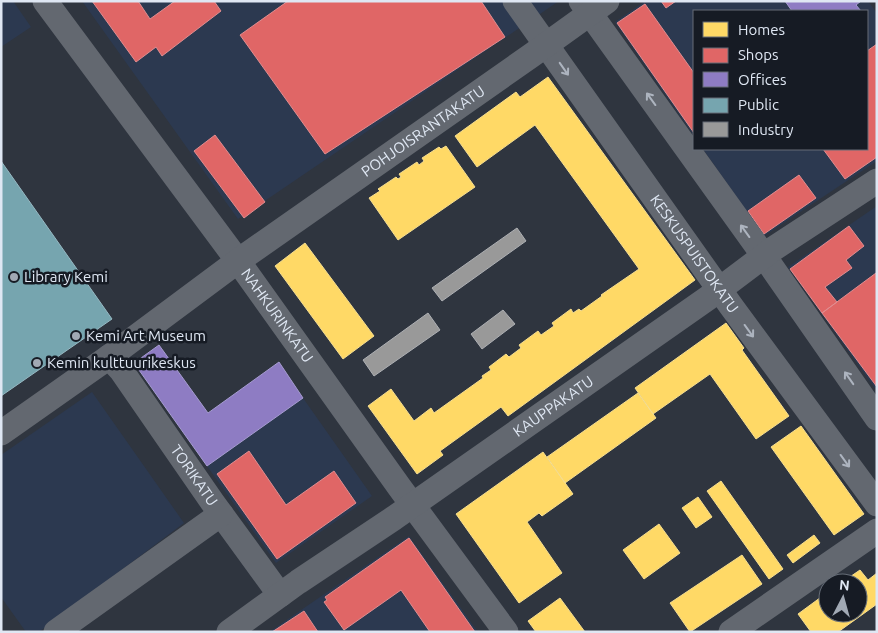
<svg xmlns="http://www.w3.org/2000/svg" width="878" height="633" font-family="Ubuntu,sans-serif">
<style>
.built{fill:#2c3950}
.homes{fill:#ffd966;stroke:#f5dd90}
.shops{fill:#e06666;stroke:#e08d90}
.offices{fill:#8e7cc3;stroke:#a69cd1}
.public{fill:#76a5af;stroke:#96b9c3}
.industry{fill:#999;stroke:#aeb0b4}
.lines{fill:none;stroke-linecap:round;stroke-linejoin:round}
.minor{stroke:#636870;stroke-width:25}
.oneway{stroke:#adb4bf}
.poi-dot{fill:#a1a9b4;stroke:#161b24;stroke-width:2}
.labels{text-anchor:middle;stroke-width:5;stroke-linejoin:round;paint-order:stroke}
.street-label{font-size:15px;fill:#dfe7f3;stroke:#161b24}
.poi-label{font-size:15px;fill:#dfe7f3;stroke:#161b24;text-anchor:start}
</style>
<rect width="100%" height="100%" fill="#2f353f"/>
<path class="built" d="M1,1H13L31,27L1,47Z
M82,1H559L238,219Z
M645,1H868L877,13V161L764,236L703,149H867V11H694V136L615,22Z
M877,206V391L788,267Z
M92,392L184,523L39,632H26L1,597V455Z
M303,398L372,496L276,563L207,466Z
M409,536L478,632H269Z"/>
<path class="homes" d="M548,77L695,280L508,416L501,407L440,451L443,455L417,474L368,406L391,389L414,421L431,408L434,413L483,378L482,376L491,370L489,367L506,354L509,357L521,348L519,345L538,331L541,335L554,326L552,323L571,309L573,313L579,309L581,311L602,296L601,295L639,269L535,125L477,167L455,136L516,92L520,97Z
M446,146L475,187L398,240L369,198L380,191L378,189L396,177L398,179L401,177L399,174L417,162L419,165L424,161L422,158L439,147L441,149Z
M305,243L374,336L343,359L275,266Z
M726,323L744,348L742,350L789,416L756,439L710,374L653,414L635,388Z
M638,393L656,418L565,483L547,457Z
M801,426L864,514L834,535L771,447Z
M543,452L573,494L542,516L539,513L527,522L562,573L519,603L456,514Z
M721,481L783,569L769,579L707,491Z
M698,497L712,517L696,528L682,508Z
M659,524L680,553L644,579L623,550Z
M814,535L820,543L793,563L787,555Z
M742,555L762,584L690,632L670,603Z
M860,570L868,580L877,573V604L838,632H811L798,614L828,592V613H858V583H841Z
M560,598L585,632H536L528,621Z"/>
<path class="shops" d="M92,1H138L150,19L175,1H214L221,11L162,56L156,47L136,62Z
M288,1H481L505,37L325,154L240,35Z
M661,1H676L666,8Z
M645,4L694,73V133L617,23Z
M877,44V157L845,179L823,149H867V51Z
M215,135L265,202L244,218L194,151Z
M799,175L816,198L764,234L748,211Z
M849,226L864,246L846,260L852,268L825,287L837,302L822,313L790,269Z
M876,273L877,274V387L822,313Z
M249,451L286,505L334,471L356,503L277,559L217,474Z
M409,538L475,632H430L401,590L344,630L324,602L327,600L325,597Z
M304,611L318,632H272Z"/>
<path class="offices" d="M785,1H861L856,5L861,11H792Z
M159,345L208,413L279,362L303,398L207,466L134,363Z"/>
<path class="public" d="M1,161L112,319L1,396Z"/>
<path class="industry" d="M517,228L526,241L442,301L432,288Z
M503,310L515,324L482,349L471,334Z
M428,313L440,330L374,376L363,360Z"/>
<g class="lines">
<g class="minor">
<path id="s1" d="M45,1L238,261L400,488L506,632"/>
<path id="s2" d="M515,1L731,306L877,504"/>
<path d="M581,1L764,256L877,418"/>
<path id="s3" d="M109,357L121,370L213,503L280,595"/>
<path id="s4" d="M1,433L109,357L238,261L532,55L607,1"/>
<path d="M56,632L221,514"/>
<path id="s5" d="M229,632L298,582L394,518L708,298L773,249L877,181"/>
<path d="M731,632L877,531"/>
</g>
</g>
<defs><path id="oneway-shaft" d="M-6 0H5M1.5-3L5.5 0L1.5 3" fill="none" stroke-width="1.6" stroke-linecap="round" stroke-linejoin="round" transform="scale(1.25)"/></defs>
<g class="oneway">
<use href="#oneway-shaft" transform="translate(564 69) rotate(55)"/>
<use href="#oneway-shaft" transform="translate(651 99) rotate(-126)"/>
<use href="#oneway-shaft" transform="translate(745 231) rotate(-126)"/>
<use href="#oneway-shaft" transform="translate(749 331) rotate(54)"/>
<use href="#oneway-shaft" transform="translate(849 378) rotate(-125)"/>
<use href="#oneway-shaft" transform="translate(845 461) rotate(54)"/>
</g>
<g class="poi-dot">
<circle cx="14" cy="277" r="5"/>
<circle cx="76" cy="336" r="5"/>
<circle cx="37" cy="363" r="5"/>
</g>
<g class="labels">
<g class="street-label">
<text dy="5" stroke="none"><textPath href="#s4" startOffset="519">POHJOISRANTAKATU</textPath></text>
<text dy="5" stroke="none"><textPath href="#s2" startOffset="310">KESKUSPUISTOKATU</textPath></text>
<text dy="5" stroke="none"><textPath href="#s1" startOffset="391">NAHKURINKATU</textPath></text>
<text dy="5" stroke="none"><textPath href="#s5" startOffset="395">KAUPPAKATU</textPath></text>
<text dy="5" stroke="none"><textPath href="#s3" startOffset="146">TORIKATU</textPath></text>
</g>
<g class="poi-label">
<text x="24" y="282">Library Kemi</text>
<text x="86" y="341">Kemi Art Museum</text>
<text x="47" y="368">Kemin kulttuurikeskus</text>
</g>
</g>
<rect width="878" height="633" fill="none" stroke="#dfe7f3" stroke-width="5"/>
<rect x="693" y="10" width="175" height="140" fill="#161b24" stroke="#666d77"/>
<rect x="703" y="22" width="25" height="15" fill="#ffd966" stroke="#666d77"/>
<text x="738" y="35" font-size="15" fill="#dfe7f3">Homes</text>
<rect x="703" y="48" width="25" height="15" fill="#e06666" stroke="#666d77"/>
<text x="738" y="60" font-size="15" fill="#dfe7f3">Shops</text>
<rect x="703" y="72" width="25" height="15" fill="#8e7cc3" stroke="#666d77"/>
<text x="738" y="85" font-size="15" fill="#dfe7f3">Offices</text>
<rect x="703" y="98" width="25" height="15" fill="#76a5af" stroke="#666d77"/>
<text x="738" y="110" font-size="15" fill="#dfe7f3">Public</text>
<rect x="703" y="122" width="25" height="15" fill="#999999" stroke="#666d77"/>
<text x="738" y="135" font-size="15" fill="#dfe7f3">Industry</text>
<g transform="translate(843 598) rotate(6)"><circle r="24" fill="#161b24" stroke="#666d77"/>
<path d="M0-4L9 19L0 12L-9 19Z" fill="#a1a9b4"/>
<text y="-8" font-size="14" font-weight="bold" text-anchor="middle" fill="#dfe7f3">N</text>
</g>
</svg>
